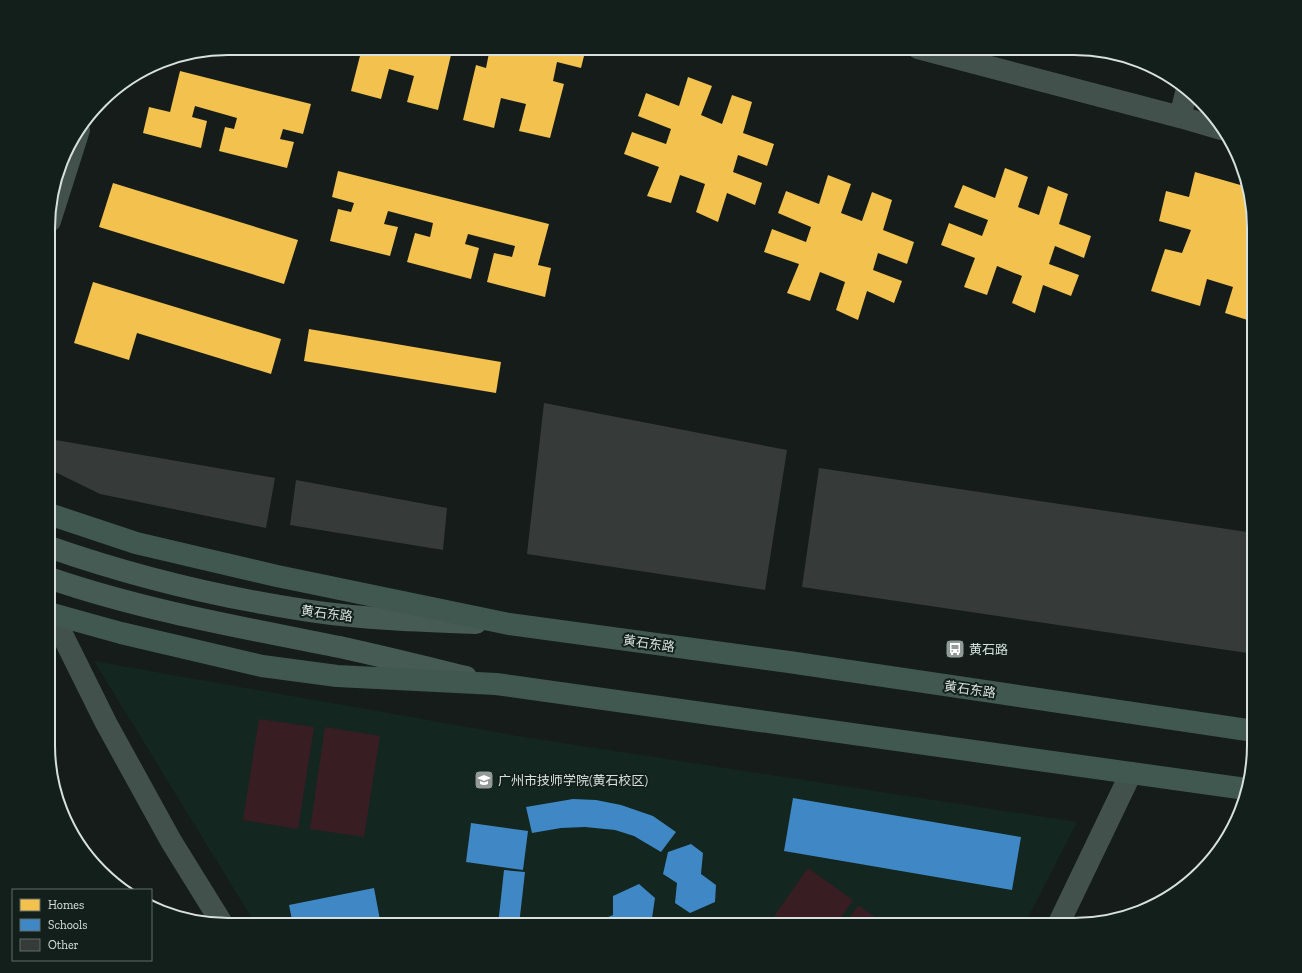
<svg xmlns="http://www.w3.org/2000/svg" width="1302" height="973" font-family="'Zilla Slab','Noto Sans SC',serif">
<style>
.built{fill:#13261f}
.green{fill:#381e22}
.homes{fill:#f2c14e}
.schools{fill:#3f88c5}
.building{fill:#363b39}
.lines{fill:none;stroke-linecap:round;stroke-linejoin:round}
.minor{stroke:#43514c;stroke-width:22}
.major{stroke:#455b54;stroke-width:22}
.highway{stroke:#415850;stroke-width:22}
.labels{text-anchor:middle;stroke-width:4;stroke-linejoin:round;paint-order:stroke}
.street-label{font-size:13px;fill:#d7e0dc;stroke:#121f1a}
.poi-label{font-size:13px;fill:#d7e0dc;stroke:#121f1a;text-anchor:start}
.rim{fill:none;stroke:#d7e0dc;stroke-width:2}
</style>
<rect width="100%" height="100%" fill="#151c19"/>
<path class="built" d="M94,661L524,737L1077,822L1024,925H256Z"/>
<path class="green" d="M259,719L314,727L298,829L243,820Z
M325,727L380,736L364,837L310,829Z
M808,868L853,900L836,925H768Z
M858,905L887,925H845Z"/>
<path class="homes" d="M362,48H442L441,52L451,55L438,110L407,102L414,76L389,69L381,99L351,91Z
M490,48H586L581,68L557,62L553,81L564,84L550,138L519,131L526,104L501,98L494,128L463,120L476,65L486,68Z
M180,71L311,104L303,134L283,129L280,139L294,142L287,168L219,151L225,127L234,129L237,118L195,106L192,117L207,121L201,148L143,133L149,107L170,112Z
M688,77L712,86L701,115L722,124L732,95L752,102L743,133L774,144L767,166L738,155L733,172L762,183L755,205L727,193L718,222L696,212L705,184L680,175L671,203L647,196L659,167L624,154L632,132L666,144L671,129L638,116L646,93L679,106Z
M1005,168L1028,177L1018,207L1039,215L1048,186L1068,194L1059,224L1091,236L1084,258L1055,246L1049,264L1079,275L1071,296L1043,285L1035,313L1012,303L1022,276L997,266L987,295L964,287L975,258L941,245L949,223L982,236L988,220L954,207L963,185L995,198Z
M338,171L549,224L538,265L551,268L545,297L487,282L494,253L512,257L515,246L468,234L465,244L479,248L471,279L407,262L415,233L430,237L433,223L388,211L384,224L398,227L390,256L330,241L338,209L351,212L354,203L332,197Z
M1195,172L1244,186L1254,227V322L1225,313L1233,287L1207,279L1200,306L1151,291L1165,249L1182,253L1191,230L1159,221L1166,191L1189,197Z
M828,175L851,184L841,213L862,221L872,192L892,200L883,230L914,242L907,264L878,253L873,270L902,281L894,303L867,291L858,320L836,310L845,282L820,272L810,301L787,293L799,264L764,252L772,229L806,242L811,227L778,213L786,191L819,204Z
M113,183L298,240L284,284L99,227Z
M93,282L281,339L271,374L137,333L129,360L74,343Z
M309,329L501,362L496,393L304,361Z"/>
<path class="schools" d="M793,798L1021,837L1012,890L784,851Z
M573,799L596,800L621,805L653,816L676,832L661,852L634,836L615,830L585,827L561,828L532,833L526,807Z
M471,823L528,831L523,870L466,862Z
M691,844L703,853L701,874L716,885L715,902L690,913L675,903L677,883L663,874L668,852Z
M504,870L525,872L519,925H498Z
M639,884L655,898L651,925H594V923L613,915V896Z
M374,888L381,925H293L289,905Z
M437,917L439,925H408V924Z"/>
<path class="building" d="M544,403L787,450L765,590L527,554Z
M50,439L275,478L266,528L100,494L49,469Z
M819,468L1254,533V654L802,587Z
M296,480L447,508L443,550L290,525Z"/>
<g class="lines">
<path class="minor" d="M918,48L1180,117L1221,129
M1180,117L1187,89
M50,221L79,130
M52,614L106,723L171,841L223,925
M1058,925L1131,773"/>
<path class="major" d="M49,547C132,576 223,598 310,611C364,619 420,621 476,623
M49,578C145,611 245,628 344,648C385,657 425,667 466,677"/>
<path class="highway" d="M49,514L136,543L187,555L277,576L509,624L789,662L1254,731
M49,613L121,633L262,666L337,676L496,684L1246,789"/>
</g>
<defs>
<g id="bus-square" transform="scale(1)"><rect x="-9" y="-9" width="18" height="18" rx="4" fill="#939b98" stroke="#121f1a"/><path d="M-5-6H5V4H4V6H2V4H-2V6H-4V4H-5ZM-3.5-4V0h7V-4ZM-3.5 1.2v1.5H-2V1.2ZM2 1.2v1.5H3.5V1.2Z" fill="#fff"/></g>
<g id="university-square" transform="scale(1)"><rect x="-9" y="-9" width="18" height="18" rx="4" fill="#939b98" stroke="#121f1a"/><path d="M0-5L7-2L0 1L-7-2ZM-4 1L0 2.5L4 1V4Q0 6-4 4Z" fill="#fff"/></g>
</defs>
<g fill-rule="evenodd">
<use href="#bus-square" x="955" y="649"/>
<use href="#university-square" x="484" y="780"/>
</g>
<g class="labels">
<g class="street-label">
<text transform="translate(327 613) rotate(7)" y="5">黄石东路</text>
<text transform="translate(649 643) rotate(8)" y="5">黄石东路</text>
<text transform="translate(970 689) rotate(8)" y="5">黄石东路</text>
</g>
<g class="poi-label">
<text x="969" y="654">黄石路</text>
<text x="498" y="785">广州市技师学院(黄石校区)</text>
</g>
</g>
<path d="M0 0H1302V973H0ZM228 55H1074A173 173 0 0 1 1247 228V745A173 173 0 0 1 1074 918H228A173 173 0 0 1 55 745V228A173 173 0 0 1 228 55Z" fill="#121f1a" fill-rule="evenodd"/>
<path class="rim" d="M228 55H1074A173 173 0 0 1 1247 228V745A173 173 0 0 1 1074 918H228A173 173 0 0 1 55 745V228A173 173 0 0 1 228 55Z"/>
<rect x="12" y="889" width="140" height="72" fill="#121f1a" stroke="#616c68"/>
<rect x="20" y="899" width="20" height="12" fill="#f2c14e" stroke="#616c68"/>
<text x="48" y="909" font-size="12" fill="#d7e0dc">Homes</text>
<rect x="20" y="919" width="20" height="12" fill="#3f88c5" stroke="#616c68"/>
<text x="48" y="929" font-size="12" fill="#d7e0dc">Schools</text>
<rect x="20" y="939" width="20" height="12" fill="#363b39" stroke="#616c68"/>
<text x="48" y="949" font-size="12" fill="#d7e0dc">Other</text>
</svg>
